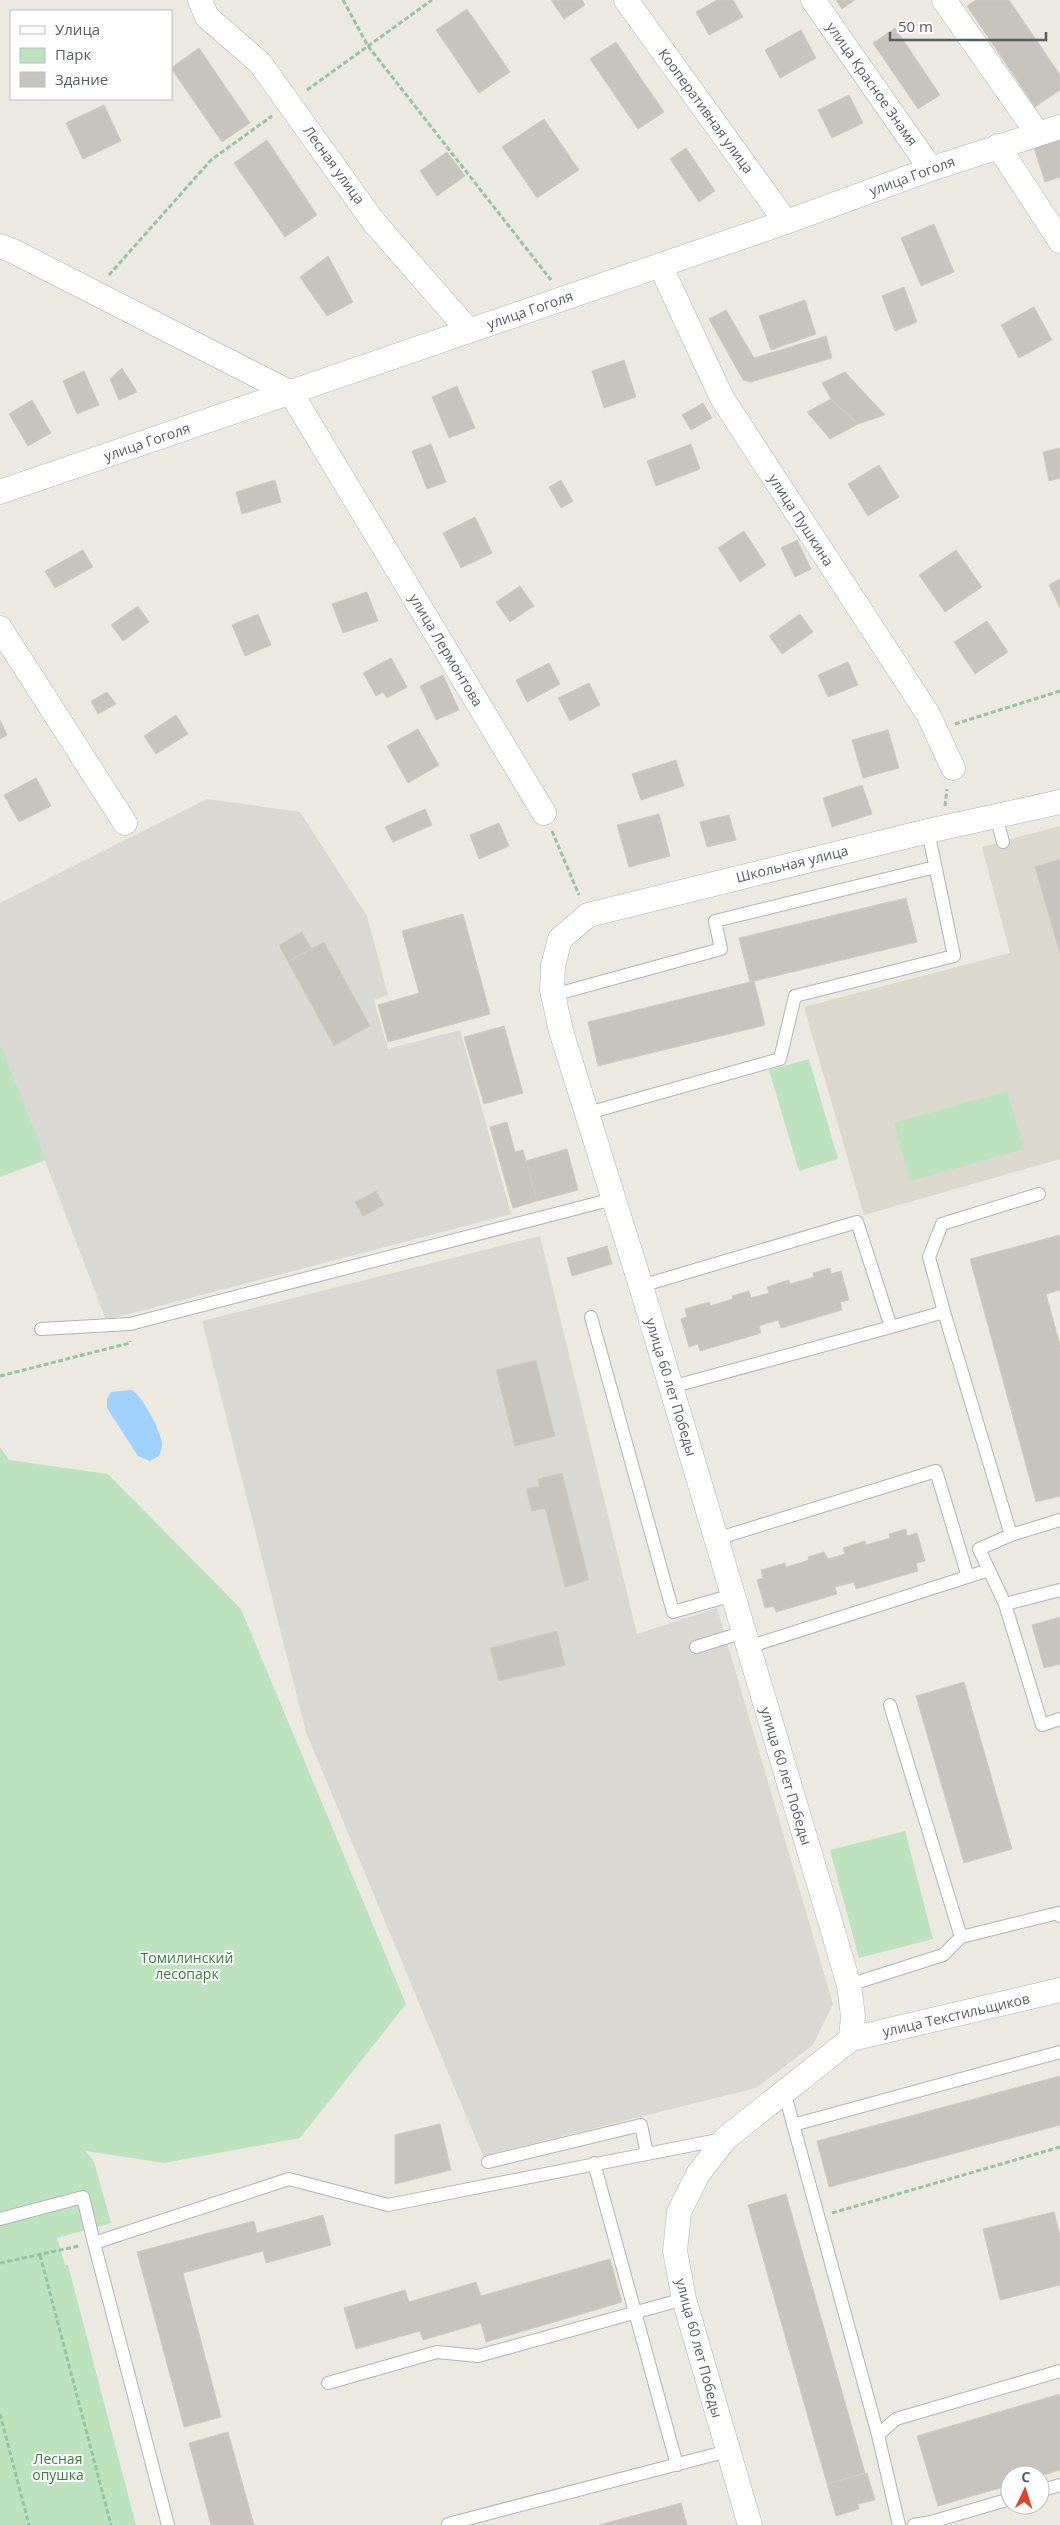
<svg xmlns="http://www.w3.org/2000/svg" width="1060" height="2525" font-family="'Open Sans',sans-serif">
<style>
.industrial{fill:#dad8d2}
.education{fill:#dbd8ce}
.green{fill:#bde3be}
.water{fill:#a0d1fc}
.building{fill:#c6c4bd;stroke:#d0cbbf}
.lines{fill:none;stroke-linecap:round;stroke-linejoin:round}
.lane-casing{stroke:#b1b3b7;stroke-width:14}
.street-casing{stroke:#b1b3b7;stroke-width:25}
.path{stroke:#96c3a4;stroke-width:3;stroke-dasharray:5 2.5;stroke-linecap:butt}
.lane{stroke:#fff;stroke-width:12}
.street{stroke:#fff;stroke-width:24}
.labels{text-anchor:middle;stroke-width:4;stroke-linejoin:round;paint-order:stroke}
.street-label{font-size:14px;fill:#595c61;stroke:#fff}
.park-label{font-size:14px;fill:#37813d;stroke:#fff}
</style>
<rect width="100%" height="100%" fill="#ebe9e0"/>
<path class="industrial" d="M207,799L300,812L367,916L388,995L374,1000L388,1049L460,1030L511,1214L106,1320L0,1043V903Z
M540,1236L637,1634L717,1608L833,2004L813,2045L756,2088L483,2156L306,1732L202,1321Z"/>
<path class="education" d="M1060,826V1159L864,1215L804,1007L1010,953L982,847Z"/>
<path class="green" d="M0,1043L46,1160L0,1177Z
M809,1059L838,1159L799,1171L769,1070Z
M1007,1091L1024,1149L910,1181L894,1123Z
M0,1447L9,1460L108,1474L241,1609L406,2004L300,2138L164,2163L86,2151L94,2162L111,2223L57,2238L65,2265H68L136,2525H0Z
M905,1831L933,1939L859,1958L830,1850Z"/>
<path class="water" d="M132,1390C142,1396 162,1432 162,1445C162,1448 160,1453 159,1456L150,1461L138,1456L107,1408V1399L111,1392Z"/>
<path class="building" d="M551,0H582L585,5L564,19Z
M717,0H733L743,17L709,35L696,12Z
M836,0H855L842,9Z
M976,0H1009L1060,75V90L1035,107L967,6Z
M467,9L510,72L479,93L436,30Z
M895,28L940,95L918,109L873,43Z
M801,30L816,58L780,78L765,50Z
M616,42L664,112L638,129L590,59Z
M199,48L250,123L222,142L171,68Z
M849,95L863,123L832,138L818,110Z
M104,105L121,141L83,159L66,123Z
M544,119L579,170L537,198L502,147Z
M267,140L317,215L285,237L234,163Z
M1060,140V177L1045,182L1034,148Z
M686,148L715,191L699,202L670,159Z
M447,152L465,176L437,196L420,171Z
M934,224L954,272L921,286L901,238Z
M328,256L353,302L327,316L300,277Z
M904,287L917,322L895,331L882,296Z
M805,300L816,334L771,350L759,316Z
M1034,307L1052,340L1019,358L1001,325Z
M726,310L754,358L826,336L832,358L751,382L743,380L709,319Z
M624,360L636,397L604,408L592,371Z
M122,368L137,392L119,400L110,379Z
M84,371L99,405L77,414L63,381Z
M845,372L885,415L858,424L831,399L822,383Z
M457,386L475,428L449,438L432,397Z
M831,399L858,424L830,439L807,412Z
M32,400L51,433L28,446L9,414Z
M703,403L712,418L691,430L682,415Z
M431,444L446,482L427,489L412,451Z
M691,444L700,469L656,486L647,461Z
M1060,448V478L1049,481L1043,452Z
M879,465L899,497L868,516L848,484Z
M275,480L281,502L242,514L236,492Z
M561,480L573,501L561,508L549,487Z
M475,517L492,553L461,568L443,533Z
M744,531L766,565L740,582L718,548Z
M797,540L811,569L795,577L781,548Z
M83,550L93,567L55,588L45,571Z
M956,550L982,587L945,612L919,575Z
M1060,579V608L1049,585Z
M520,586L534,606L510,622L496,602Z
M367,592L378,621L343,633L332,604Z
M138,606L149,622L123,641L111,625Z
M258,614L271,645L245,656L232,625Z
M800,614L813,632L782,654L769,636Z
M987,621L1008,652L975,674L954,642Z
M391,658L407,687L387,698L383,692L376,696L363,673Z
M848,662L858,685L828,697L818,675Z
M549,663L560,684L527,702L516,680Z
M443,675L459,710L436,720L420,686Z
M589,683L600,705L570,721L558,698Z
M107,692L116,704L98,714L91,701Z
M176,715L188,734L156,754L144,736Z
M0,720L7,735L0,739Z
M418,729L439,765L408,783L387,746Z
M888,730L899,768L863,778L852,740Z
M676,760L684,786L641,800L632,774Z
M36,778L51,806L19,822L4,795Z
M862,785L872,814L832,827L823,798Z
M425,809L432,825L393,842L385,827Z
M659,814L670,856L629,867L617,825Z
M729,815L736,840L707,847L700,822Z
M499,823L509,846L479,859L470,835Z
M1060,859V954L1035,867Z
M906,898L917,942L750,982L739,938Z
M463,914L490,1014L388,1042L378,1005L419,993L402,931Z
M302,932L312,949L288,962L279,945Z
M324,942L370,1026L334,1046L288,962Z
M754,981L765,1025L598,1066L588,1022Z
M504,1026L523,1093L484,1104L464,1037Z
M507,1122L515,1152L523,1150L537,1201L513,1208L490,1127Z
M567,1149L578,1190L537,1201L526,1161Z
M376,1191L384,1205L363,1216L355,1202Z
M1060,1235V1290L1046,1294L1060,1345V1496L1036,1502L970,1259Z
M607,1246L612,1264L572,1276L567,1258Z
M830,1268L831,1274L841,1271L849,1300L840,1302L842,1310L781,1328L778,1320L759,1326L761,1333L700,1351L698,1344L689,1347L681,1319L687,1317L685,1309L709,1302L710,1306L733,1299L732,1296L749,1291L751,1298L769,1293L767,1287L789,1280L790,1284L814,1277L813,1273Z
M536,1360L555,1436L515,1446L496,1370Z
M562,1473L589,1580L565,1587L545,1508L532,1511L526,1489L539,1486L538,1479Z
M906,1529L907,1536L917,1533L925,1561L916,1563L918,1571L856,1589L854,1582L835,1587L837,1594L776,1612L774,1606L765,1608L757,1580L763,1578L761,1570L785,1563L786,1567L809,1560L808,1557L824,1552L828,1559L845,1554L843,1548L865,1541L866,1545L890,1538L889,1534Z
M1060,1617V1664L1044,1668L1032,1625Z
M557,1631L565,1665L499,1681L490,1648Z
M964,1682L1012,1849L964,1863L916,1696Z
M1060,2076V2125L829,2187L817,2141Z
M440,2124L451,2170L395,2184V2135Z
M786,2194L865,2473L827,2484L748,2205Z
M1054,2212L1060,2236V2285L1000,2300L983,2229Z
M323,2215L331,2245L266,2263L263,2251L183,2273L221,2417L184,2427L137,2252L254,2221L257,2233Z
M610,2259L622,2302L486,2342L481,2323L423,2340L420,2331L356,2349L344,2308L405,2290L409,2302L476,2282L481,2296Z
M1060,2394V2470L1040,2476L1010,2475V2485L938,2506L917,2436Z
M228,2432L254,2525H211L189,2443Z
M867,2473L875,2500L858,2504L859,2509L836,2516L827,2484Z
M681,2503L687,2525H599Z"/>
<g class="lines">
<g class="lane-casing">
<path id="lane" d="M996,816L1003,842
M553,995L721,949L715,921L935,867
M588,1113L780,1059L795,996L954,956L928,831
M641,1286L857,1222L891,1327L944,1312L1011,1535L979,1549L1005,1604L1042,1725L1060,1719
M944,1312L929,1257L942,1224L1039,1194
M591,1317L673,1612L733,1595
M41,1329L130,1324L613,1199
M671,1387L891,1327
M1011,1535L1060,1520
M716,1539L936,1471L968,1577
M1005,1604L1060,1590
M696,1647L744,1632
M748,1647L989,1570
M890,1705L961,1937
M849,1985L943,1955L961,1937L1058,1913L1060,1916
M784,2091L878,2435
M793,2125L1060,2052
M488,2162L641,2125L647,2154
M594,2163L677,2465
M0,2219L83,2197L94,2243
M328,2383L437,2352L478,2356L684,2299
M1040,2491L1060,2485
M448,2524L728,2451
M168,2525L94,2243L289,2179L388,2205L723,2139
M899,2525L878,2435L896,2419L1060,2371
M914,2525L931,2522L1010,2499"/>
</g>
<g class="street-casing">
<path id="street" d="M200,0L207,17L260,63L373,221L469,331
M626,0L786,222
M813,0L931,169
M944,0L1038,134
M998,146L1060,241
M0,246L13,251L291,393
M660,265L722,398L928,714L953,768
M291,393L544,813
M0,492L786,222L931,169L1060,127
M0,628L125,823
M851,2039L1060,1990
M750,2525L684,2299L675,2251L679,2212L698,2174L726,2138L851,2039L853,2016L849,1985L641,1286L561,1031L552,990L553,966L560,939L588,915L928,831L1060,802"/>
</g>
<path class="path" d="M343,0L368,46L551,280
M307,90L432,0
M109,275L211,160L272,116
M955,724L1060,691
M945,806L947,789
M552,831L579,895
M0,1376L130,1343V1341
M832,2213L1060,2147
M40,2255L111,2525
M0,2263L79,2246
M0,2414L29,2525"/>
<use href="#lane" class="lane"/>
<use href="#street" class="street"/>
</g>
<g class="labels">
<g class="street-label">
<text transform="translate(872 84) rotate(55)" y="5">улица Красное Знамя</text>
<text transform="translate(706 111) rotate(54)" y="5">Кооперативная улица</text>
<text transform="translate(334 165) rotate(54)" y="5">Лесная улица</text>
<text transform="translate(912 176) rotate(-20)" y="5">улица Гоголя</text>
<text transform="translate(530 310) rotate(-19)" y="5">улица Гоголя</text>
<text transform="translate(147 442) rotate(-19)" y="5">улица Гоголя</text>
<text transform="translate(801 520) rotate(57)" y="5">улица Пушкина</text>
<text transform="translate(446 650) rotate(59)" y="5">улица Лермонтова</text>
<text transform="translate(792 864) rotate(-14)" y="5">Школьная улица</text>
<text transform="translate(671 1387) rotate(73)" y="5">улица 60 лет Победы</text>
<text transform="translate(786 1776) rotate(73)" y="5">улица 60 лет Победы</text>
<text transform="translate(956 2015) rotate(-13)" y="5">улица Текстильщиков</text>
<text transform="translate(699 2348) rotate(75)" y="5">улица 60 лет Победы</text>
</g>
<g class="park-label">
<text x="187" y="1963">Томилинский<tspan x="187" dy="16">лесопарк</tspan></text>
<text x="58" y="2464">Лесная<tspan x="58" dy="16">опушка</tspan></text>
</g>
</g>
<rect x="10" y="10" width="162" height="90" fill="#ffffff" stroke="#bdbec0"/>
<rect x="20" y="26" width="25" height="8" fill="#ffffff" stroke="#bdbec0"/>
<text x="55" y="35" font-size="15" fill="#595c61">Улица</text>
<rect x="20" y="48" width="25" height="15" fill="#bde3be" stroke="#bdbec0"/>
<text x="55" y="60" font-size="15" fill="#595c61">Парк</text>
<rect x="20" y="72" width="25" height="15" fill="#c6c4bd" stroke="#bdbec0"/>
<text x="55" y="85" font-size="15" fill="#595c61">Здание</text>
<g transform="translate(1025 2490) rotate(4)"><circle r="24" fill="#ffffff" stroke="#bdbec0"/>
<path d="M0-4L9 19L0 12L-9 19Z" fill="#e2432f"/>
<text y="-8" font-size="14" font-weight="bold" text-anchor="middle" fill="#595c61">С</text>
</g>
<path d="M890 32v8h156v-8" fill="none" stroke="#595c61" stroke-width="2.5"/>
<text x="898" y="32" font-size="15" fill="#595c61" stroke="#ffffff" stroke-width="4" paint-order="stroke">50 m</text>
</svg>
